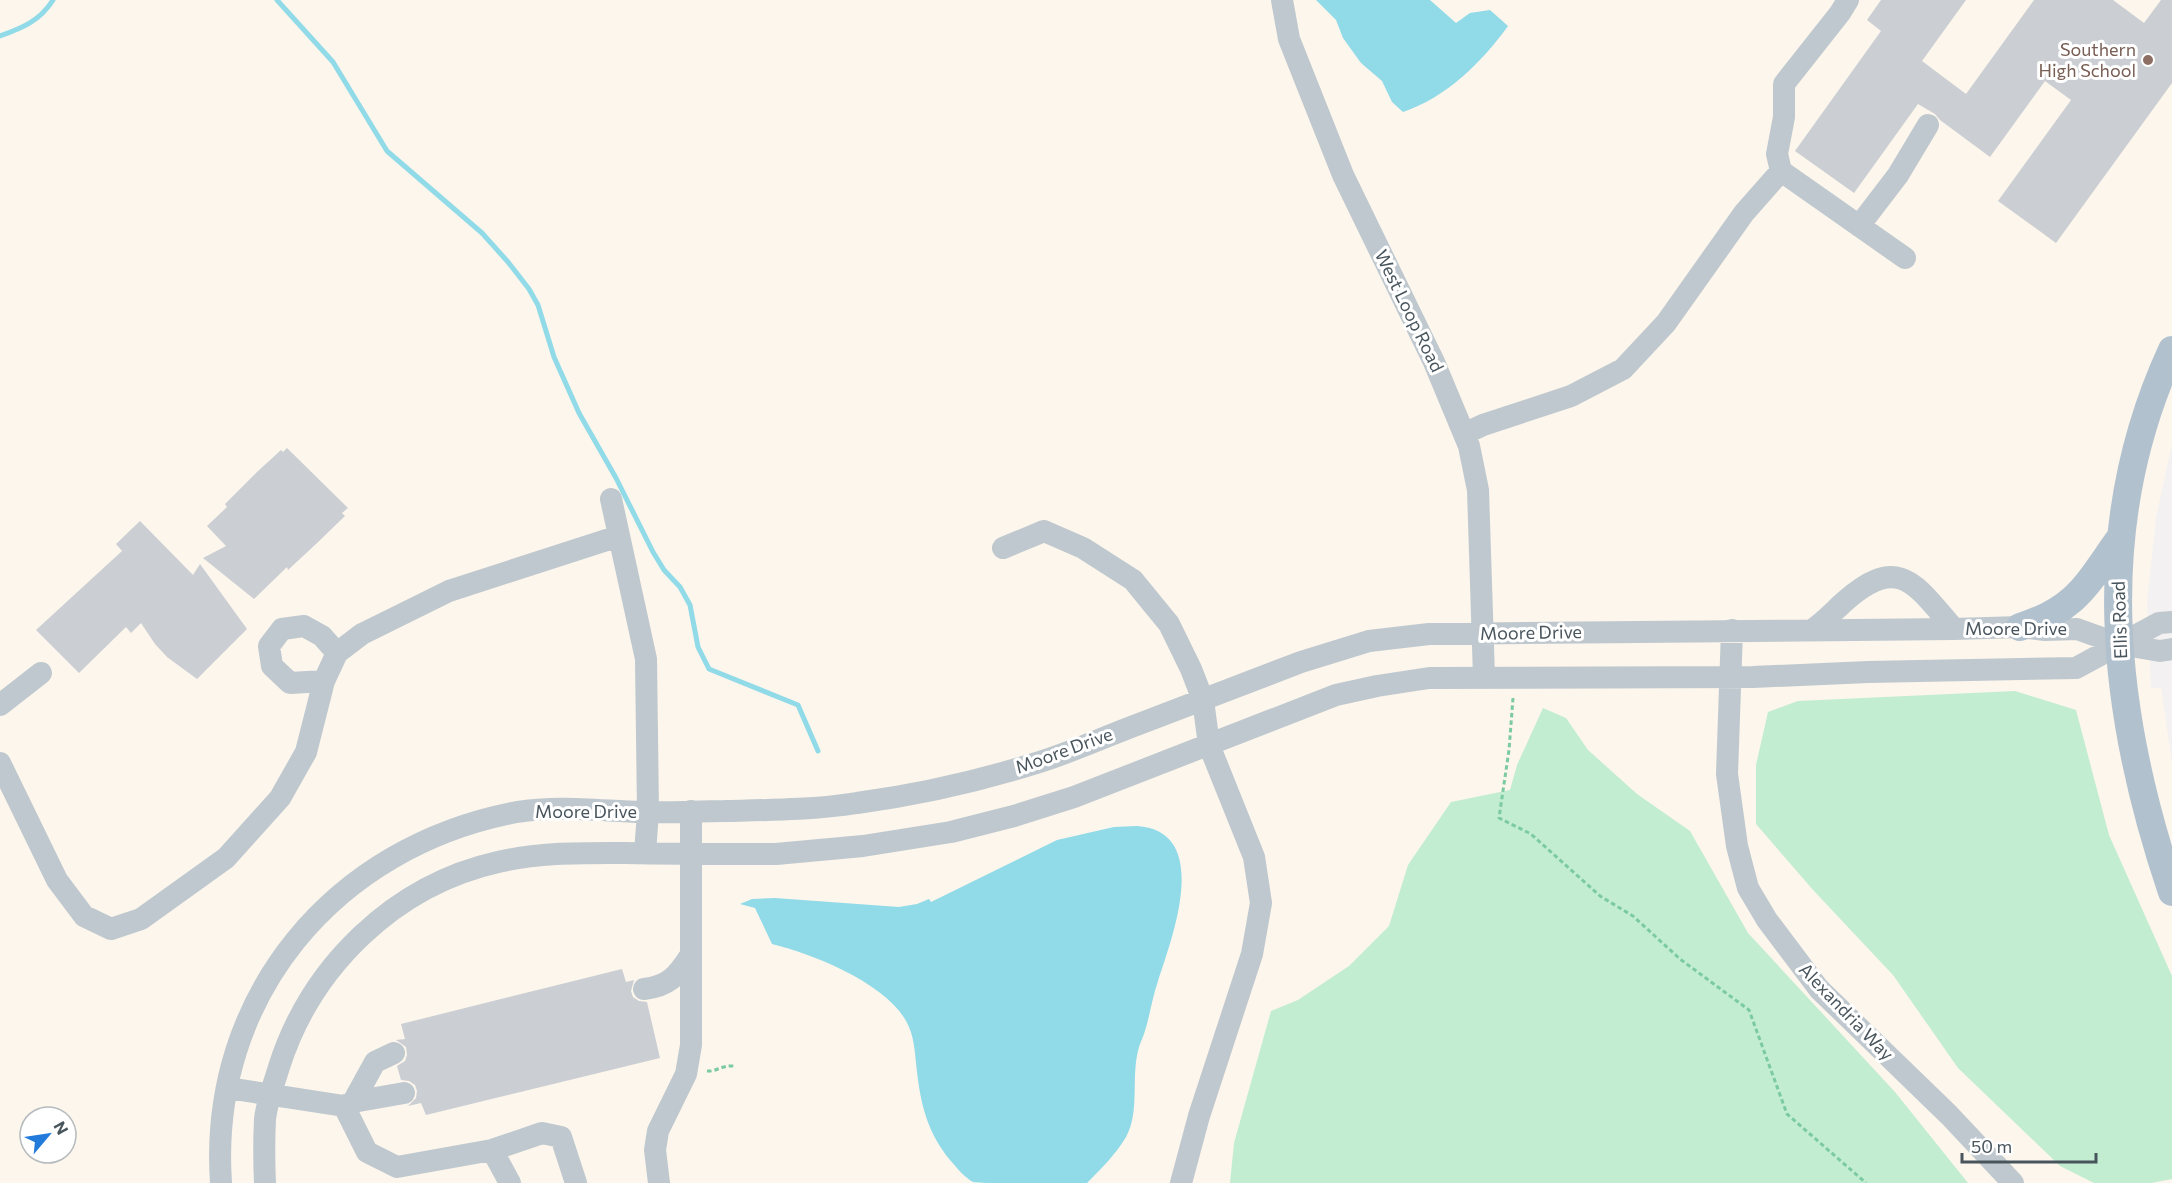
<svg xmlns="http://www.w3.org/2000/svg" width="2172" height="1183" font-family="Commissioner,sans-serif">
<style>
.commercial{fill:#fcf6ec;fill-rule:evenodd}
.green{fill:#c2edd1}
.water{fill:#91dae8}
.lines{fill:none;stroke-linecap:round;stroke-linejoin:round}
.stream{stroke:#91dae8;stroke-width:5}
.building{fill:#cbced3}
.path{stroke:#7bcaa0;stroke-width:3;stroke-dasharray:4.5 3;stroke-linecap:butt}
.minor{stroke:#bfc8ce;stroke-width:22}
.major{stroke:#b2c1ce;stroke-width:28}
.education-dot{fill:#8d6e63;stroke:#fff;stroke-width:2}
.labels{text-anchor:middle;stroke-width:6;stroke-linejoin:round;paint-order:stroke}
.education-label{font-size:18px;fill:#785e54;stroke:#fff;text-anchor:end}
.street-label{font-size:18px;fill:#49555d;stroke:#fff}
</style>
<rect width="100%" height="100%" fill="#f3f1f1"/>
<path class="commercial" d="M0,0H2172V444L2156,517L2147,602L2151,689L2161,687L2172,763V1183H0ZM30,1117H66V1153H30Z"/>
<path class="green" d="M2015,691L2076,710L2109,835L2172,976V1179L2151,1183H2094L2060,1166L1958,1068L1893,975L1814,891L1756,824V765L1768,712L1798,701Z
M1543,708L1566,718L1588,750L1637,794L1690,831L1748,933L1895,1092L1968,1183H1230L1234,1143L1271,1011L1298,1000L1349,966L1389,926L1408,865L1451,802L1510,790L1517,765Z"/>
<path class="water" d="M1316,0H1430L1456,23L1470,13L1490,10L1508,26C1481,63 1447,97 1403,112L1392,102L1382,81L1361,63L1343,38L1336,20Z
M1137,826C1213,831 1172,938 1158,981C1152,998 1150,1016 1144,1034C1142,1040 1139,1045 1138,1051C1131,1079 1140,1112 1126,1137C1116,1154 1101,1169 1087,1183C1058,1183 1029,1183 1000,1183C993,1183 980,1183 973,1182C964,1177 957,1168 950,1160C928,1133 921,1106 917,1072C915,1057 915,1041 909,1027C892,985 813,954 772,944L755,908L740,904L752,899L775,898L899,907L917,904L929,899L931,902L1057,840L1114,827Z"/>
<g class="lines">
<path class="stream" d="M277,0L333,62L387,151L482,233L508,262L529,289L538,305L554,357L579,413L616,478L653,552L664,570L680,587L690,605L698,647L709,669L798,705L818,751
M0,36C22,28 40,21 53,0"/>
</g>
<path class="building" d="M1881,0H1966L1922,61L1966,94L2034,0H2113L2144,23L2161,0H2172V83L2056,243L1998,201L2071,100L2045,81L1990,157L1940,120L1935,114L1918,104L1854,193L1795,151L1881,31L1867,20Z
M287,448L348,508L342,513L345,516L316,544L288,570L287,567L254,599L203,558L226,546L207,526L227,507L225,504L257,472L281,450L283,452Z
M140,521L193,575L200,564L247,629L197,679L167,657L155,644L141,623L131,633L126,627L79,673L36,630L122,551L116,544Z
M622,969L626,982L634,980L631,991L633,997L639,1001L647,1002L660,1058L426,1115L421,1103L408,1106L416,1098L417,1091L415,1085L409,1081L401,1080L397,1066L405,1061L407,1055L406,1047L396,1040L405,1039L401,1024Z"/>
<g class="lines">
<path class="path" d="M1513,698L1509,750L1499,818L1531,834L1600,896L1633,916L1680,959L1749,1010L1787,1114L1866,1183
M707,1071C716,1072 722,1065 734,1066"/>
<path class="minor" d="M1282,0L1289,39L1343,175L1434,362L1469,446L1478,490L1484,677
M1848,0L1840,13L1784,84V117L1777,154L1781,171L1905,258
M1859,226L1898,175L1928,125
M1464,434L1483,425L1571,396L1623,369L1666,323L1744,213L1781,171
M611,499L646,659L648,812L645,853
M1003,548L1044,531L1083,548L1133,580L1169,624L1191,669L1203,700L1209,745L1254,857L1261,903L1252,954L1199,1116L1181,1183
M1732,630L1727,774L1737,846L1748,888L1767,920L1819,989L1949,1115L2013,1183
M1812,630C1824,622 1833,612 1844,602C1899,553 1915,584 1954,629
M324,681L290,683L272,666L269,646L282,629L304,626L322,636L337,653
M0,705L41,673
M0,763L57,880L84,916L111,929L141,919L226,858L280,798L306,752L324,681L337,653L362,634L449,591L619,536
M644,989C669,986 677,976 690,956
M228,1088L344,1106L353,1102L404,1093
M353,1102L375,1062L394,1053
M344,1106L367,1152L397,1167L492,1150L542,1133L561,1137L576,1183
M492,1150L510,1183
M221,1183C208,996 335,846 517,812C558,805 602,811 643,812C670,813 697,811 724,811C768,810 813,810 857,803C916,795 975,782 1033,764C1064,755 1095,741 1126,729C1185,707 1243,684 1301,662L1369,641L1429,634L1954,629L2020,627L2045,630L2077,629L2119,644L2160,651L2172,649
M265,1183C264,1162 264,1140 265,1119C267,1101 274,1084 279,1067C311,966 395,885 498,862C540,852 583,853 625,853C675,854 725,854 776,854L863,846L951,832L1014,816L1074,797L1336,695L1377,686L1429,678L1753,677L1868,672L2076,668L2159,623L2172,622
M659,1183L655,1150L658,1131L686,1074L691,1045V811"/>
<path class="major" d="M2172,350C2090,527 2111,712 2172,892
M2020,627C2077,609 2087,584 2120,538"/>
</g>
<circle class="education-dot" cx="2148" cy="60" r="6"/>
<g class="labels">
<g class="education-label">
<text x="2136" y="56">Southern<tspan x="2136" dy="21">High School</tspan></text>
</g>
<g class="street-label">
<text transform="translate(1409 311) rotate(64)" y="6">West Loop Road</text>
<text transform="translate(2120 620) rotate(-92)" y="6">Ellis Road</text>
<text x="2016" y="635">Moore Drive</text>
<text transform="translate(1531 633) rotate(-1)" y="6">Moore Drive</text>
<text transform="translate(1064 751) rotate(-20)" y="6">Moore Drive</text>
<text x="586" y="818">Moore Drive</text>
<text transform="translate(1846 1012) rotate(46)" y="6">Alexandria Way</text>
</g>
</g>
<g transform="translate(48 1135) rotate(61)"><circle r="28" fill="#ffffff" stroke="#b6bbbe" stroke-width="1.5"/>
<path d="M0-4.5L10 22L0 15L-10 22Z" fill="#227bdb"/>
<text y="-9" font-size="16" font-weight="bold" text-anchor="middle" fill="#49555d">N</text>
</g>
<path d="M1962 1153v9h134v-9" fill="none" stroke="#49555d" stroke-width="3"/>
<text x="1971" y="1153" font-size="18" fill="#49555d" stroke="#ffffff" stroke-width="4.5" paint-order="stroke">50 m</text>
</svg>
